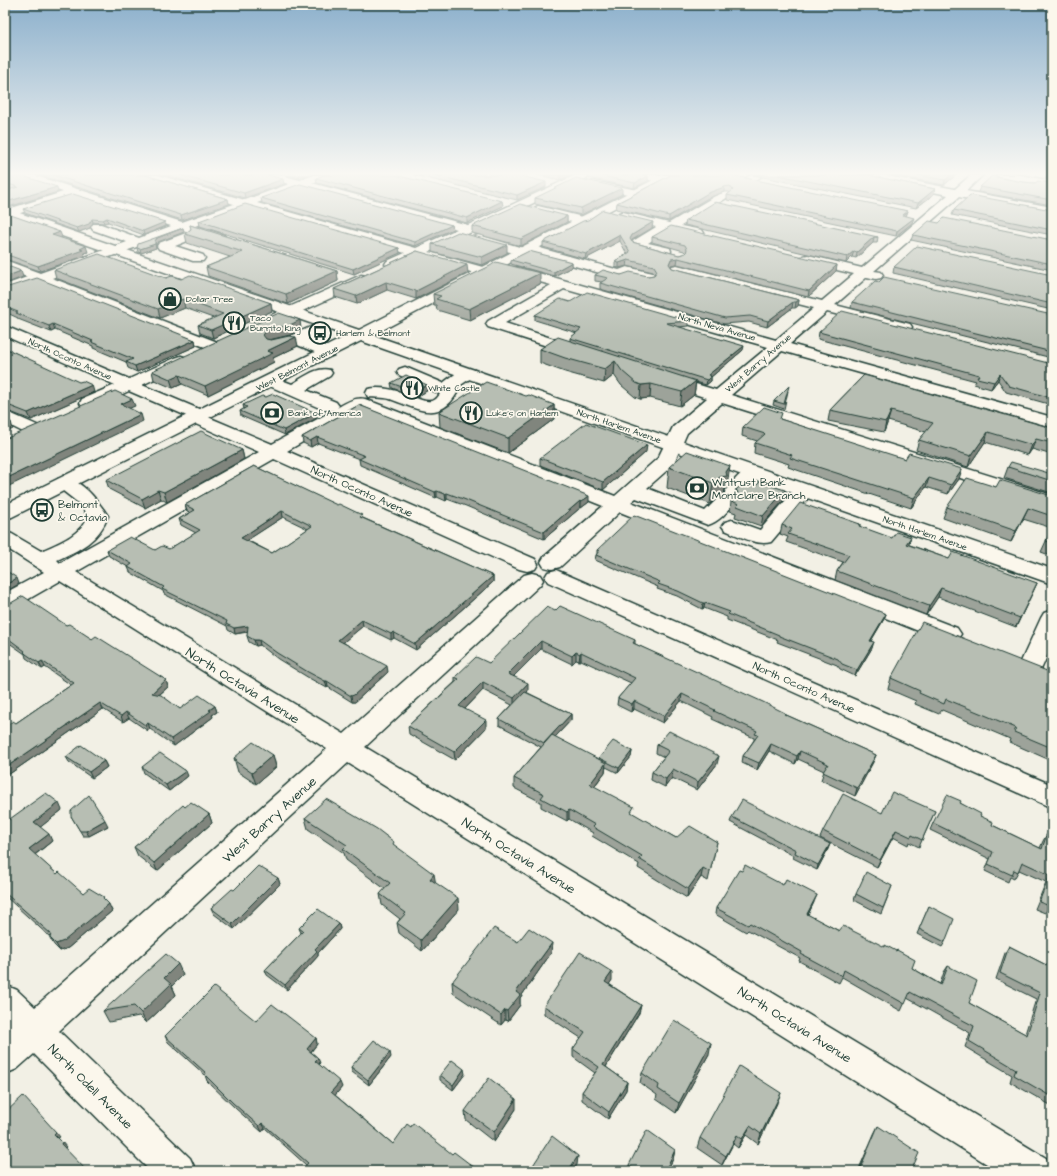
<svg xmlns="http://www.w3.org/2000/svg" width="1057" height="1176" font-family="'Architects Daughter',sans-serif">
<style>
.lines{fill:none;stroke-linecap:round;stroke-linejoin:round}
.minor-casing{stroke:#1f3d34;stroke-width:3}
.major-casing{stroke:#1f3d34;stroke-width:3}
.minor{fill:#fbf7ec;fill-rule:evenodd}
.major{fill:#fbf7ec;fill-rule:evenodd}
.wall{fill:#9da39a;stroke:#1f3d34;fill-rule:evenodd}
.shaded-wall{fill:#80857d;stroke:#1f3d34}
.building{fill:#b7beb3;stroke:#1f3d34;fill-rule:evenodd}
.labels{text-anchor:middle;stroke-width:3.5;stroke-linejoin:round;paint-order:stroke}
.far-poi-label{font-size:9px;fill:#1f3d34;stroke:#fbf7ec;text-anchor:start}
.far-street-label{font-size:9px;fill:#1f3d34;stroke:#fbf7ec}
.poi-label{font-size:11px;fill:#1f3d34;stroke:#fbf7ec;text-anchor:start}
.street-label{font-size:11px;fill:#1f3d34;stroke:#fbf7ec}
.near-street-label{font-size:13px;fill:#1f3d34;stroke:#fbf7ec}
</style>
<rect width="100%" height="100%" fill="#f2f0e5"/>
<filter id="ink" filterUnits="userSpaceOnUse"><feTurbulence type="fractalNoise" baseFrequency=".025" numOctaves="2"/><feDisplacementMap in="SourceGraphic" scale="8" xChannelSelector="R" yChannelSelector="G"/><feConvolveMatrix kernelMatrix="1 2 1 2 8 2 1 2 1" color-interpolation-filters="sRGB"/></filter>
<g filter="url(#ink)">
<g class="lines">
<g class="minor-casing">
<path id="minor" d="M16,175H33L182,222L234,204L141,177L140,175H158L245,200L289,184L263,177L262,175H280L300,180L314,175H330L329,177L312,183L468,225L576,175H590L589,177L429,252L490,269L492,272L490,275L485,276L418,257L397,267H387L385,264L387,261L405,253L246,207L195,226L224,235L226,238L224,241H216L183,230L52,278L220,343L223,346L220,349L215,351L39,282L5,294V285L27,277L5,269V260L40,273L127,242L93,230L91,227L93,224H101L139,238L171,226L74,196L11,216H5V210L63,192L17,177ZM301,187L457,229L416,248L257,203Z
M635,175H656L667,178L668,180L663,183L636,177Z
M751,175H764L681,226L702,230L704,233L702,236L698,237L668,230L648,243L670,248L671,251L670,254L665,255L633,247L631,244L633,241L656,227L619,219L617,216L619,213L623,212L669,223Z
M859,175H882L955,189L971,175H983L966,191L1052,207V215L959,197L874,271L881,272L883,275L881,278L876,279L867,277L835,305L910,324L912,327L910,330L905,331L827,312L790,344L1052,417V427L782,351L731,395L1052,495V507L722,403L687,433L673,465L647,488L705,511L718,498L727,497L724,493C728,487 741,472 747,469C751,467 755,468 760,469L762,473C756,482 744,498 732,498L735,502C728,511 719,522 708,525L636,498L631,502L957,628L961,634L957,640L949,642L941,640L620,512L560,567L552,569L544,567L541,562L544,557L603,506L360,409L287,451L535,559L538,564L535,569L527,571L519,569L274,459L76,572L344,734L524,575L532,573L540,575L543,580L540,585L365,747L1046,1158L1052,1171H998L348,763L59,1031L190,1158L196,1171H150L34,1054L17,1069L5,1074V1034L10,1029L5,1024V985L17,990L35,1007L327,749L60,581L13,608L5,610V593L44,572L5,547V532L12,534L41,551C59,543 81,535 88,516L81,505L58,487L55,483L58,479C79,474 98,501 108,516C99,541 79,550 57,560L60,563L259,452L191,422L189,417L129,391L94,407L88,408L82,407L80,403L82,399L115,385L5,336V326L129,379L175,358L181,356L187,358L189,361L187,364L142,385L206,412L208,417L272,444L334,410H324L265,384L263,381L265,378L271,376L292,384C303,378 317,366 330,370L332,373L330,376L306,390L336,402L339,406L337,408C346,403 354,397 365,399L615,496L658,458L673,427L707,398L660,383L658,380L660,377L666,375L716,390L768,347L564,289L505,323L557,340L560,343L557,346L552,348L547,346L488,327L486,324L488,321L551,285L507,273L505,270L507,267H517L776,340L814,308L672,272L670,269L672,266L677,265L822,301L854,274L803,262L801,259L803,256L808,255L862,268L948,195L864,178Z
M996,175H1021L1052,181V187L1001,178Z
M593,181L637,190L643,193L637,196L589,186L587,184Z
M538,206L587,218L589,221L587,224L583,225L534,212L532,210L534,208Z
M186,233L190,234L192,237L190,240L175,246L203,255L205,258L203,261H193L159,249L157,246L159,243Z
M479,235L523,248L528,245L533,246L619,270L627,267L653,273L655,276L653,279L648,280L629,276L621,279L529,253L524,256L475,242L473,239L475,236Z
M361,275L366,276L368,279L366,282L261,330L256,331L251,330L249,327L251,324Z
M326,320L331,321L333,324L331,327L308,339L334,349L336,352L334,355L328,357L322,355L290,342L287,339L290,336Z
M405,367L443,383C452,376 462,367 474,370L476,373L474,376L455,389L457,393C439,424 416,408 390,399C383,397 375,398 368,397L366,393L368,389C383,386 398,391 412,396C418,399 424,402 431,401C435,401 438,397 440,394L399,375L397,372L399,369Z
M5,411L37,425L40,429L37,433L31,434L25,433L5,423Z
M804,485L811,487L814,491L771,542C756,546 739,536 725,530L722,526L725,522L732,520L760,530L797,487Z
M556,570L1052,785V808L548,582L545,577L548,572Z
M1052,610V645L1040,672L1031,674L1022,672L1019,666L1041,618L1044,613Z"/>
</g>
<g class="major-casing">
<path id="major" d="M663,175H677L373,335L1052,569V584L361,341L12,517L5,519V505L347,336L5,216V208L359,330Z"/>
</g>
<use href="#minor" class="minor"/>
<use href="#major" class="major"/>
</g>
<path class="wall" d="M5,175L58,192L8,207H5V191L11,190L5,188Z
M39,175H145L228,199L229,204L182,220Z
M164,175H268L284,184L245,198Z
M287,175H309L300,178Z
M414,175H517L546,187L517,200Z
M538,175H572L560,180Z
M589,175H644L648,176V181L634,188L588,178Z
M671,175L908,211L906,216L912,223L896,236L727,200V195L730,193L729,192H724L708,198L669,221L616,209L617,203Z
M753,175H868L935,189L934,194L916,208Z
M891,175H956L944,185Z
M1046,175H1052V180L1045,178Z
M316,178L502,201L503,206L467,223L317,183Z
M1023,182L1035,183H1052V205L978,192L980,187Z
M622,194L581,215L535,204V198Z
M261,198L452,225L453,229L415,246L262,203Z
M23,209L165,222L166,226L144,235L108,222L104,223L93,222L90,228L79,232L25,213Z
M954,210H1052V235L952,215Z
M5,213L62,237L61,238L88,252L84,253L85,256L40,271L5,259Z
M567,216V222L521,246L472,233V226Z
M686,220L878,237L877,243H873L856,258L852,257L846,263L685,225Z
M199,221L399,248L400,253L354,274L200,226Z
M939,223L1052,240V270L911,240L913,235Z
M190,225L337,271L338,281L288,304L208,276L206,267L230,257L187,243L185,234L191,229Z
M183,228L184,232L158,242L156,245V248L141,253L138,252L137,248Z
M652,228L632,240L631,241L632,242L679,255L686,253L684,251L652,242V237L837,265L836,271L808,297L677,264L671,265L672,268L799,300L798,306L795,308H792L767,327L749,322L724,324L600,289V283L602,282L595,281V275H621L648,276L654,275L655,274L653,272L627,266L619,268L615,267V262L627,254L620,241L585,259L543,247V242Z
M432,244L507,253L482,265L432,252Z
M417,251L468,273L416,299L387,290L357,304L335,297L334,289Z
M511,260L572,262V267L554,276L511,264Z
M894,267L1052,275V310L893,273Z
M54,270L181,279L271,303L272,311L213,338L200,333L198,325L213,318L185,308L160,318L56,278Z
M540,284L470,320L437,310L436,305H434L433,294Z
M5,288L195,340L196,346L137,372L128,368L126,362L93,348V346L55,330L51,332L18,319V318L5,312Z
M570,302L689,321V326L679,327L743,350L711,377V381L706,385L696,382L694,395L680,406L650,398L640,399L635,397L621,385L614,375L604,383L565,372L540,363V349L570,341V338L577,333L535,320V315Z
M852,302L1052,315V358L851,308Z
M301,329L290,335L269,340L298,346L273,358L274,362L208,395L182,384L173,388L154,380L152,371Z
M819,332L1052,364V405L1006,392L998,380L991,389L974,384L976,381L818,339Z
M5,348L94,392L31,420L5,410Z
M864,375L1052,428V455L1032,449L1028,455L985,442L968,467L916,450L919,440L926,432L888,421L884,432L828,421L830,410Z
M391,383L427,385L428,390L417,397L392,388Z
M788,391L784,409L773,405L774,401Z
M266,397L316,413L317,418L285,435L241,416L240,411L244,409L243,405Z
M359,405L589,502L581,508H580L544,539L466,506L447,499L446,501L437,497L436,498L360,465L359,459L318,443L311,447L303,443L302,437Z
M554,405V419L508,453L440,427L439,412Z
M780,419L959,479L948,494L926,487L911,508L788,467L789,464L754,453L755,443L757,441L742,436L743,427Z
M242,450L244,459L167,502L161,499L145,508L109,489L106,480Z
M646,452L603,490L540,465V458Z
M254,466L363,518L493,576V582L416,650L394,638L391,640L363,626L343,642L388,672L355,702H352L328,687L327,688L309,678L278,659L260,645L256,646L249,642L247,636L248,632L235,634L228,630L227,626L164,594L163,591L130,572L128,567L109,556L107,550H155L169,549L196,533L181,525L179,519L190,512L187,511L185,505ZM283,517L308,529L272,553L247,540Z
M669,467L727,486L725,489L724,496L717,497L710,504L667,488Z
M1008,467L1052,474V493L1004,478Z
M996,487L1052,496V556L1041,552L1052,528L1023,519L1011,542L943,518L947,507Z
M736,489L783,501L761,526L735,517L736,513L730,511L731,501L735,496Z
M860,524V527L949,559L1037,583L1016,627L938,597L926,615L835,580L837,571L843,562L786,542L788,537L780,534L782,525Z
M597,550L886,614L884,619L871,641L872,648L855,676L840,669L837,665L777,642L778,640L727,620V617L704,608L702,609L677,596L657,589L658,587L595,560L596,555L597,554Z
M5,605L66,625L92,639L166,680L168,687L159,695L180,709L215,706L217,712L212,715L213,717L174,746L150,729L148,731L129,718L123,722L103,709L5,777V721L9,724L16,723L71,685L45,667L42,669L29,660L26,658L25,654L5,640Z
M555,611L635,640V644L784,714L876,755L873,762L855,796L821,780L824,771L798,759L795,764L769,751L757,770L742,763L743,756L754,740V738L712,719L713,717L681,701L663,723L634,709L631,712L617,705L618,698L631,683L581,660L579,661L576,660L572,664L541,649L514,676L528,691L526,692L571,714V720L555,737L599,760V758L632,751L631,757L618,773L606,767L605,772L594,787L633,814L676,838L717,842L708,881L701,877L687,898L638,868L639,864L592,836L593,833L569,819L567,821L541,807V802L514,788V778L541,747L499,725V719L512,705L483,690L465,709L486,728L455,760L409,734L408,726L455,682V677L489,663Z
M1052,673V761L1009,742L1010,739L942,710L939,714L915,704L916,701L888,689L891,678Z
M657,745L717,764L697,790L672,778L665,787L651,780L652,772L664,757L656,753Z
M273,755L276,767L256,784L238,772L234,758Z
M66,757L104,761L107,767L92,778L69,762Z
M142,767L188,776L169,791L144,773Z
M960,803L980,816L992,825L1040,848L1043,841L1047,834L1052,837L1050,906L1045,913L1035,909L1046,882L1019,870L1014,879L1010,877L1008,882L985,871L990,859L930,830L933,823Z
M185,807L209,814L212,823L157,871L138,856L134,847L166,822L165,821Z
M62,810L40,827L52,841L35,855L57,874L83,893L106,901L112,911L68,948L60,951L54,945L50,938V937L5,896V819L7,821Z
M935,811L919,847L909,842L908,845L893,837L877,867L820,838L823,831L882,813Z
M71,816L108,826L89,836H83Z
M732,817L830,844L828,849L817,870L793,858L794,856L730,822Z
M305,818L395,846L435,883L459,909L422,951L399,933L397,923L400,919L382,905L380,894L385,889L346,860L344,853L308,829Z
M742,871L814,902L808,915L912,968L940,984L944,972L948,966L969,1003L1025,1034L1036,999L996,979L1005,953L1009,946L1052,968V1106L1010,1082L1012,1075L965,1047L970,1033L907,998L901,1011L842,977L839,983L799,961L800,958L748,930L746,932L715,914L716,908Z
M278,878L280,884L234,929L214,914L211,908L234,890Z
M892,886L881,914L854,900L856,894Z
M929,906L945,942L942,947L917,934Z
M339,924L340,929L318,953V956L287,990L267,975L265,970L301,933L299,928Z
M518,942L551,953L520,998V1005L508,1021L505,1020L501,1025L453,993L452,982Z
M183,975L172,986L176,995L146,1023L139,1016L109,1022L103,1011Z
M612,980L609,984L641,1005L639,1013L606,1067L627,1082L626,1090L608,1119L582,1100V1092L595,1073L573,1057V1049L581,1038L544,1014V1006Z
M256,1021L316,1038L317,1044L311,1052L318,1058L319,1064L342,1087L335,1095L393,1144L452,1154L479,1171L306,1165L265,1128L262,1132L235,1108L207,1081L205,1075L168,1042L165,1036Z
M709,1054L676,1113L656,1099L657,1095L640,1083L642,1073Z
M391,1057L369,1085L352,1072L351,1067Z
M465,1074L453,1090L440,1080V1075Z
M777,1103L758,1144L746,1135L738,1148L733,1144L722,1165L697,1148L700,1138Z
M516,1109L494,1142L466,1120L465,1111Z
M878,1126L912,1169L915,1171H858L874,1134Z
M675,1150L673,1159L667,1171H628L629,1165Z"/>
<path class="shaded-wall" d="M299,175H309L300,178Z
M560,175H572L560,180Z
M952,175H956L944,185L945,180Z
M648,176V181L634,188L635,183Z
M283,179L284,184L245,198L244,193Z
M546,182V187L517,200V195Z
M57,187L58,192L8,207L6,202Z
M724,187V192L708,198L669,221V216L708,193Z
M622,188V194L581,215V208Z
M935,189L934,194L916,208L918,203Z
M228,199L229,204L182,220L181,215Z
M502,201L503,206L467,223V218Z
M908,211L906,216L903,215Z
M567,216V222L521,246V239Z
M107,218L108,222L104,223L103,220Z
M914,218L912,223L896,236L897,231Z
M92,219L93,222L90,228L79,232L77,228Z
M165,222L166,226L144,235L143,231Z
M653,222L652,228L632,240L630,245V239L632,235Z
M452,225L453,229L415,246V242Z
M183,228L184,232L158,242L156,245L155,241L157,238Z
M60,232L62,237L54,240L52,235Z
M620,235V241L585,259L586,254Z
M874,237L873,243L856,258L857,252Z
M155,244L156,248L141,253L140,249Z
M507,245V253L482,265V257Z
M86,246L88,252L84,253L85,256L40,271L38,266Z
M399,248L400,253L354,274L353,269Z
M854,251L852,257L846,263L847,257Z
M678,258L677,264L671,265L669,270V264L671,259Z
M628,260L627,266L619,268V263Z
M572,262V267L554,276V272Z
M467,265L468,273L416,299V291Z
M837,265L836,271L808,297L809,291Z
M21,271L23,277L5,284V277Z
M337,271L338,281L288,304L286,294Z
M540,273V284L470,320L469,309Z
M386,282L387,290L357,304L356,296Z
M183,299L185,308L160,318L158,309Z
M799,300L798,306L795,308L796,302Z
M793,302L792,308L767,327L768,321Z
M271,303L272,311L213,338L211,330Z
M300,320L301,329L290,335L269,340L264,344L263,335L267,330Z
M53,324L55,330L51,332L49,326Z
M296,337L298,346L273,358L274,362L208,395L205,386L267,351Z
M195,340L196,346L137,372L135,366Z
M744,346L743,350L711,377V381L706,385L708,375Z
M615,361L614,375L604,383L605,369Z
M1000,374L998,380L991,389L994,382Z
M179,375L182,384L173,388L170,379Z
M696,381L694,395L680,406L682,392Z
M651,384L650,398L640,399L641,385Z
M92,385L94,392L31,420L28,413Z
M427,385L428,390L417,397L416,392Z
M132,399L135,406L123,411L121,404Z
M554,405V419L508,453V438Z
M891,411L888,421L884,432L886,422Z
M316,413L317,418L285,435L284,430Z
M141,414L143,421L5,488V479Z
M11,422L13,429L5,433V425Z
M988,432L985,442L968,467L971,456Z
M317,437L318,443L311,447L310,441Z
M1036,439L1032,449L1028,455L1032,445Z
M647,445L646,452L603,490V482Z
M242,450L244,459L167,502L164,492Z
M730,466L727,486L725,489L724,496L717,497L710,504L713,483L726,472Z
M962,469L959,479L948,494L951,485Z
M929,478L926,487L911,508L914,498Z
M158,490L161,499L145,508L142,499Z
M785,490L783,501L761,526L763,516Z
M437,491V497L436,498L435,492Z
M447,493V499L446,501L445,494Z
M589,496V502L581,508V502Z
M580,501V508L544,539V532Z
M1028,508L1023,519L1011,542L1016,531Z
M282,511L283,517L243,543L241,538Z
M911,537L908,546L906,544Z
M493,576V582L416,650L415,644Z
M17,578L19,584L5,592V585Z
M1037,583L1033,592L1016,627L1020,618Z
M941,588L938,597L926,615L929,606Z
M703,603H705L704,608L702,609Z
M886,614L884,619L868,646L870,641Z
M362,620L363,626L339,646L338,640Z
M248,626L249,631L235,634L234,628Z
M393,632L394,638L391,640V634Z
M254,640H259L260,645L256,646Z
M541,641V649L509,681L508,674Z
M874,642L872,648L855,676L857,670Z
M576,652V660L572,664V656Z
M581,652V660L579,661L580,654Z
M42,661L45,667L42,669L39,663Z
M387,666L388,672L355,702H352L351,696Z
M166,680L168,687L154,699L152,693Z
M325,681H327L328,687L327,688Z
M483,682V690L460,714L459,706Z
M528,683V691L514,706V698Z
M682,694L681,701L663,723L664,716Z
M634,701V709L631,712L632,704Z
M100,703L103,709L5,777V768Z
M215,706L217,712L212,715L213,717L174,746L171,739Z
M126,712L129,718L123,722L121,716Z
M571,714V720L544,749V743Z
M486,720V728L455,760L454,752Z
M148,723L150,729L148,731L145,725Z
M771,744L769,751L757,770L759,763Z
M632,751L631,757L618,773L619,768Z
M800,751L798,759L795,764L797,756Z
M273,755L276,767L256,784L252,773Z
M876,755L873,762L855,796L857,788Z
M719,756L717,764L697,790L698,782Z
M104,761L107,767L92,778L89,772Z
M606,763L605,772L589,793L590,784Z
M673,769L672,778L665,787L666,779Z
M186,771L188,776L169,791L166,785Z
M59,803L62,810L38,829L34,822Z
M569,810V819L567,821V812Z
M209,814L212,823L157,871L154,863Z
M105,820L108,826L89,836L86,831Z
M896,830L893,837L877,867L880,860Z
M49,834L52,841L33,856L29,849Z
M830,844L828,849L817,870L818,865Z
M703,868L701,877L687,898L688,889Z
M434,874L436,885L430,879Z
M278,878L280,884L234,929L232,924Z
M817,895L814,902L805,921L807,914Z
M458,898L459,909L422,951L421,940Z
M109,904L112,911L68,948L60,951L56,944Z
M339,924L340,929L318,953V956L287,990L285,985L315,949Z
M552,943L551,953L520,998V1005L508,1021L507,1011L516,992Z
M178,964L183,975L172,986L176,995L146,1023L141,1013L164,978Z
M612,972V980L605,991V982Z
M641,1005L639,1013L602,1073L603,1065Z
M505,1010V1020L501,1025V1015Z
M316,1038L317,1044L308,1055L307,1049Z
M711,1043L709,1054L676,1113L679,1103Z
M390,1052L391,1057L369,1085L368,1080Z
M318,1058L320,1063L317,1066L315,1061Z
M464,1069L465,1074L453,1090V1085Z
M340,1082L342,1087L333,1098L331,1092Z
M627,1082L626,1090L608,1119L609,1112Z
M781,1093L777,1103L758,1144L761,1134Z
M516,1099V1109L494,1142V1132Z
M262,1123L265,1128L262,1132L259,1126Z
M750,1126L746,1135L738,1148L742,1139Z
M56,1132L60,1137L58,1138L54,1134Z
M737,1135L733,1144L722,1165L726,1156Z
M62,1142L66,1147L64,1149L61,1144Z
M675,1150L673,1159L667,1171H665Z
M578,1156L577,1165L573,1171H568Z"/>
<path class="building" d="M5,175H20L57,187L6,202H5V191L18,187L5,183Z
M53,175H145L228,199L181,215Z
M180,175H268L283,179L244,193Z
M324,175H395L502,201L467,218L316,178Z
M434,175H517L546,182L517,195Z
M598,175H644L648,176L635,183Z
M671,175H731L908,211L903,215L914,218L897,231L727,195L733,190L730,186L724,187L708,193L669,216L617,203Z
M778,175H868L935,189L918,203Z
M918,175H952L945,180Z
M992,176L1023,182L1035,183L1038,181L1052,183V200L980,187Z
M576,178L622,188L581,208L535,198Z
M300,184L452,225L415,242L261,198Z
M73,194L165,222L143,231L107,218L103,220L92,219L89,224L77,228L23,209Z
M970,195L1052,210V230L954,210Z
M715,202L878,237H874L857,252L854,251L847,257L686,220Z
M245,204L399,248L353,269L199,221Z
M520,204L567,216L521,239L472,226Z
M603,210L653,222L632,235L630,239L632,242L679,255L686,253L687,249L685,245L652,237L671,226L837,265L809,291L678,258L671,259L669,264L672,268L799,300L796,302H793L768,321L750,316L725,318L600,283L608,278L595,275L603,270L621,275L630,272L648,276L654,275L657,271L654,266L628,260L619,263L615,262L630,252L620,235L586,254L543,242L583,221L588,220Z
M5,213L60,232L52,235L86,246L80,249L83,250L38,266L5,254Z
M944,218L1052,240V264L913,235L929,221L939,223Z
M190,225L337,271L286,294L206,267L243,252L185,234L191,229Z
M183,228L157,238L155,241V244L140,249L137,248L138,244Z
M458,232L507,245L482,257L432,244Z
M917,246L1052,275V304L894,267Z
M417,251L467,265L416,291L386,282L356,296L334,289Z
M529,251L572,262L554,272L511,260Z
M99,254L166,278L172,276L181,279L190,275L271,303L211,330L198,325L223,314L183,299L158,309L54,270Z
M496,262L540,273L469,309L436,299L441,296L433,294L490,266Z
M5,265L21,271L5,277Z
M884,277L1052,315V352L852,302L875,281L879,282Z
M37,278L195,340L135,366L126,362L133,359L91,342L93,341L53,324L49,326L16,313L18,312L5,307V288Z
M587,292L689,321L666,323L744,346L708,375L711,376L707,380L570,338L581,329L535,315L560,299L570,302Z
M842,311L1052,364V398L1009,386L1000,374L994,382L977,378L979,375L819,332Z
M279,313L300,320L288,326L267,330L263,335L266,339L271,340L289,336L296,337L267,351L273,353L205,386L179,375L170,379L152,371Z
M558,337L696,381L682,392L651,384L641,385L636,383L622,371L615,361L605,369L565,358L540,349Z
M5,348L79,382L83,381L92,385L28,413L5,404Z
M406,375L427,385L416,392L391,383Z
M864,375L1052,428V443L1036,439L1032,445L988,432L971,456L919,440L933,423L891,411L886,422L830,410Z
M486,382L526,396L529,395L554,405L508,438L439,412Z
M789,386L784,404L774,401Z
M115,391L132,399L121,404L141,414L5,479V439Z
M273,394L316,413L284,430L240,411L247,407L243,405L262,396L266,397Z
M359,405L589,496L581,502L580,501L544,532L466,500L447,493L445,494L437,491L435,492L359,459L365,456L317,437L310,441L302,437Z
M764,407L782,413L780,419L905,459L909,453L962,469L951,485L929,478L914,498L790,458L792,455L755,443L765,434L743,427Z
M5,418L11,422L5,425Z
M586,423L647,445L603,482L540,458Z
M201,431L242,450L164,492L158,490L142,499L106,480Z
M687,451L730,466L726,472L727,476L720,477L713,483L669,467Z
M1011,462L1052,474V481L1008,467Z
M254,466L337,505L339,504L362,515L360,517L493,576L415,644L393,632L391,634L362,620L338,640L387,666L354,695L351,696L327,681H325L308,672L277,653L259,640H254L247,636L248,626L234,628L226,624L227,621L162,589L164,587L128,567L132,564L107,550L130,537L155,550L162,546L169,549L200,530L179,519L195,510L185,505ZM282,511L312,526L272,553L241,538Z
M967,478L996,487L1000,480L1052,496V516L1028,508L1016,531L947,507Z
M760,482L785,490L763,516L737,506L739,504L731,501L738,493L736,489L748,483L756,486Z
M800,503L860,524L859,526L892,538L896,532L911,537L906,544L949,559L953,552L1037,583L1020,618L941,588L929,606L837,571L849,555L788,534L792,529L782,525Z
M634,515L886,614L870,641L874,642L857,670L842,664L838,659L779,636V635L728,614L730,612L705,603H703L678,591L658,584L660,582L596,555L599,551L597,550Z
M1052,528V543L1046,541Z
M5,570L17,578L5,585Z
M23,596L66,625L69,624L92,639L96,636L166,680L152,693L161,695L180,709L199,695L215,706L209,710L211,711L171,739L148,723L145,725L126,712L121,716L100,703L5,768V748L6,747L5,746V721L9,724L13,721L16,723L74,683L42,661L39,663L26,654L24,652L25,651L5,636V605L11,603Z
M560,606L635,640L633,643L763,702L785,713L784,714L876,755L857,788L823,772L828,764L800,751L797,756L771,744L759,763L743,756L758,735L755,734L757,731L714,711L715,710L682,694L664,716L634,701L632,704L618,698L635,678L581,652L580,654L576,652L572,656L541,641L508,674L528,683L514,698L483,682L459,706L486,720L454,752L408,726L459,679L455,677L476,657L489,663L547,607L555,611Z
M922,622L1052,673V748L1014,732L1016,728L946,699L944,704L919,693L920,691L891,678Z
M525,692L571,714L544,743L499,719Z
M669,731L719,756L698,782L673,769L666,779L652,772L669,751L657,745Z
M552,735L606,763L590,784L634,807L631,812L676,838L690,826L717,842L710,872L703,868L688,889L639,859L642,856L593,827L595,825L569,810L567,812L541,798L544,794L514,778Z
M613,741L632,751L619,768L599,758Z
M253,742L273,755L252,773L235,761L237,760L234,758Z
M81,745L104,761L89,772L66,757Z
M160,753L186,771L166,785L142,767Z
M892,792L935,811L922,840L912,835L911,837L896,830L880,860L823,831L843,794L882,813Z
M46,793L59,803L34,822L49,834L29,849L57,874L59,872L83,893L89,888L104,897L103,898L109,904L64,941L56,944L50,938L51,934L5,893V819L7,821Z
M89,795L105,820L86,831H80L71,816V811Z
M947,795L961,801L960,803L981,814L980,816L993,822L992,825L1042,849L1047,834L1052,837V902L1050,906L1039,902L1050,875L1022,862L1018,872L1014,870L1012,875L988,864L993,852L933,823Z
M326,799L377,829L394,842L393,844L434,874L430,879L458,898L421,940L397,923L406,913L380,894L390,883L343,849L347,845L305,818Z
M742,800L830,844L818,865L795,853L796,850L732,817Z
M191,802L209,814L154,863L134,847L166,822L165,821L183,805L185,807Z
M745,865L783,885L786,879L817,895L807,914L839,931L843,926L885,947V945L896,951L897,950L915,960L912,968L941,985L948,966L977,981L969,1003L1027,1035L1040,993L1000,973L1009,946L1052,968V1097L1014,1075L1016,1069L969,1041L974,1026L910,992L905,1004L844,970L842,976L801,954L802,952L750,923L748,925L716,908L739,870L742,871Z
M258,866L278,878L232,924L211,908L232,889L234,890Z
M866,872L892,886L883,908L856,894Z
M929,906L954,919L945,942L919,929Z
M318,909L339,924L315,949L317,951L285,985L265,970L303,931L299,928Z
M494,928L518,942L529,928L552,943L516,992L520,995L507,1011L505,1010L501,1015L452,982Z
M580,952L612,972L605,982L641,1005L603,1065L627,1082L609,1112L582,1092L599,1067L573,1049L585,1032L544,1006Z
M166,954L178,964L164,978L171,984L141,1013L134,1006L103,1011Z
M214,987L256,1021L272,1004L316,1038L307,1049L318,1058L315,1061L340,1082L331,1092L393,1144L407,1124L411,1127L413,1123L452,1154L454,1152L479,1171H301L308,1163L262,1123L259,1126L233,1103L205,1075L206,1073L165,1036Z
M674,1020L711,1043L679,1103L658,1089L659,1085L642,1073Z
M374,1040L390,1052L368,1080L351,1067Z
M452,1060L464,1069L453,1085L440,1075Z
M739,1066L781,1093L761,1134L750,1126L742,1139L737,1135L726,1156L700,1138Z
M489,1078L516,1099L494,1132L465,1111Z
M23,1096L56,1132L54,1134L62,1142L61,1144L87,1171H5V1113Z
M878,1126L919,1153L912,1169L915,1171H859Z
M647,1130L675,1150L665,1171H636L629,1165Z
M552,1136L578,1156L568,1171H531L530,1170Z
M766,1165L776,1171H763Z"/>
</g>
<linearGradient id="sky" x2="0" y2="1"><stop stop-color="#8cb0cc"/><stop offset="0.51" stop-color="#f9f8f3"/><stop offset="1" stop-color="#f9f8f3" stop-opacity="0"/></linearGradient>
<rect width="1057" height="340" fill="url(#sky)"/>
<defs>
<g id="shop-ring" transform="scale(1.15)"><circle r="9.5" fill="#fbf7ec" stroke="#1f3d34" stroke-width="1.5"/><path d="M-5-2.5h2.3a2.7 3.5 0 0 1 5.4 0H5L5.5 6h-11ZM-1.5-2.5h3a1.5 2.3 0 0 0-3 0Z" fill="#1f3d34"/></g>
<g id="restaurant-ring" transform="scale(1.15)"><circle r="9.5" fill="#fbf7ec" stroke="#1f3d34" stroke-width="1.5"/><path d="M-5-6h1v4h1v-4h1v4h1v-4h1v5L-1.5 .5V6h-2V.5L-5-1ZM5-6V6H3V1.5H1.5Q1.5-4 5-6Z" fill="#1f3d34"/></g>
<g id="bus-ring" transform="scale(1.15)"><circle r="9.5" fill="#fbf7ec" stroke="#1f3d34" stroke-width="1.5"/><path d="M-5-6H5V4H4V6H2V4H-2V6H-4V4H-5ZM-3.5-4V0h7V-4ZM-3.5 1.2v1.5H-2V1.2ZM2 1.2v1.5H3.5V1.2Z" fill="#1f3d34"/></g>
<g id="bank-ring" transform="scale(1.15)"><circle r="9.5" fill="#fbf7ec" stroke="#1f3d34" stroke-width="1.5"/><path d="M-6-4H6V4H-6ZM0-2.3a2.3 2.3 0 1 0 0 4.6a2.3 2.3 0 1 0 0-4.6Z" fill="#1f3d34"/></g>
</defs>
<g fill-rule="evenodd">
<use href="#shop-ring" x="170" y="299"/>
<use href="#restaurant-ring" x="234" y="323"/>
<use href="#bus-ring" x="320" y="333"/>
<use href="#restaurant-ring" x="412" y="388"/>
<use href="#bank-ring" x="272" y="413"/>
<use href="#restaurant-ring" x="471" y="413"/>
<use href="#bank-ring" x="697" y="488"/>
<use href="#bus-ring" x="42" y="510"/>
</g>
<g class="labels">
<g class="far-poi-label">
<text x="186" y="302">Dollar Tree</text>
<text x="250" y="321">Taco<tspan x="250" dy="10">Burrito King</tspan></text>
<text x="336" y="336">Harlem &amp; Belmont</text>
<text x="428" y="391">White Castle</text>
<text x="288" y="416">Bank of America</text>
<text x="486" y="416">Luke's on Harlem</text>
</g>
<g class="far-street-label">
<text transform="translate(717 327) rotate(16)" y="3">North Neva Avenue</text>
<text transform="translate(70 359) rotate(24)" y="3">North Oconto Avenue</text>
<text transform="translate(758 363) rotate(-41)" y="3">West Barry Avenue</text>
<text transform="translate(297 368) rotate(-27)" y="3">West Belmont Avenue</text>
<text transform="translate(619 426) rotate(19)" y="3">North Harlem Avenue</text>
<text transform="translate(925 533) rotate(19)" y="3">North Harlem Avenue</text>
</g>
<g class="poi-label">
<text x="712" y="486">Wintrust Bank<tspan x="712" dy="13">Montclare Branch</tspan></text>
<text x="58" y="508">Belmont<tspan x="58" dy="13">&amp; Octavia</tspan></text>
</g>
<g class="street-label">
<text transform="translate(362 491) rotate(24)" y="4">North Oconto Avenue</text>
<text transform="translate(804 687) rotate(24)" y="4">North Oconto Avenue</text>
</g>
<g class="near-street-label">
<text transform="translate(243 685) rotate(32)" y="5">North Octavia Avenue</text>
<text transform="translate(269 819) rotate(-42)" y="5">West Barry Avenue</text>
<text transform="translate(519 855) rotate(32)" y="5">North Octavia Avenue</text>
<text transform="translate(795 1024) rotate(32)" y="5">North Octavia Avenue</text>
<text transform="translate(91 1086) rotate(45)" y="5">North Odell Avenue</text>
</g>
</g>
<rect width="1057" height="1176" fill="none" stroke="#fbf7ec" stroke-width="20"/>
<rect x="10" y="10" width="1037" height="1156" fill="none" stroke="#1f3d34" stroke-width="1.5" filter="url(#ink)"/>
</svg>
